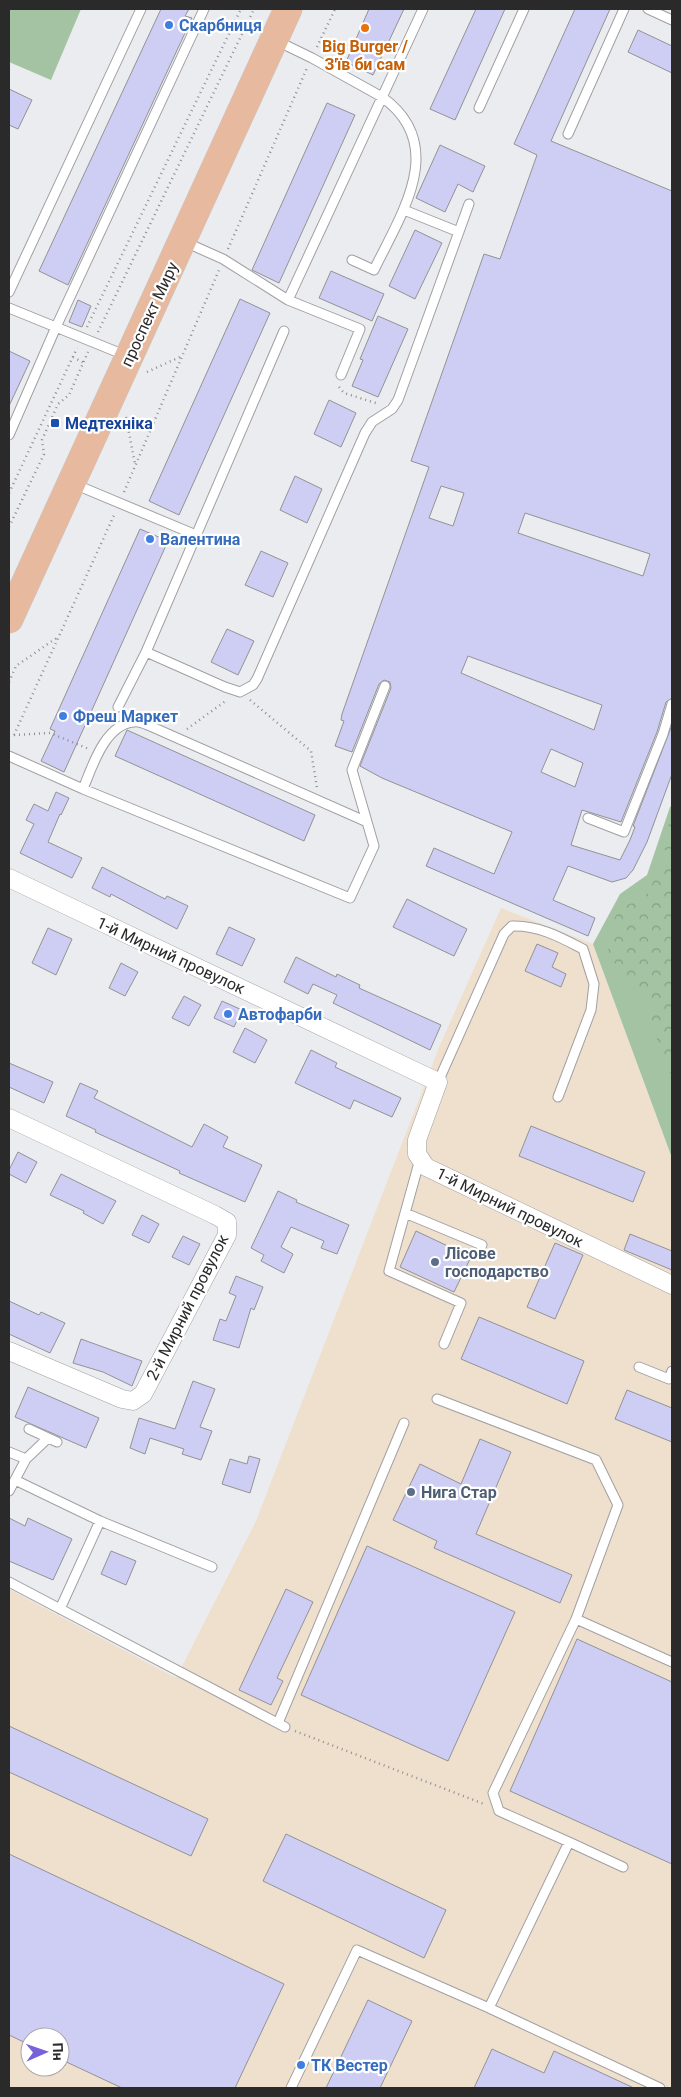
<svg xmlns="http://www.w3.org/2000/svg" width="681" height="2097" font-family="Roboto,sans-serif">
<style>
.industrial{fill:#efdfcd;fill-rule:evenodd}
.grass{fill:#a3c3a2}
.forest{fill:url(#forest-crowns)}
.building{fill:#cecef5;stroke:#929295;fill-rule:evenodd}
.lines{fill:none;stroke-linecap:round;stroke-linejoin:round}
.lane-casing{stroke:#a0a0a3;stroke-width:11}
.street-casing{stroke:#a0a0a3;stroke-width:19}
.primary-casing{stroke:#c8c8c8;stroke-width:29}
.path{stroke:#8f8f91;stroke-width:2.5;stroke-dasharray:1 4;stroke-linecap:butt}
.lane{stroke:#fff;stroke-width:9}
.street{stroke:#fff;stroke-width:18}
.primary{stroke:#e7b99e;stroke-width:28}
.shop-dot{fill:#3f7fe0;stroke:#fff;stroke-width:2}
.food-dot{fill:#e8710a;stroke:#fff;stroke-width:2}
.transit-dot{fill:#1a4fb4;stroke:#fff;stroke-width:2}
.service-dot{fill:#5c6f8a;stroke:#fff;stroke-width:2}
.labels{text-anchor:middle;stroke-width:4.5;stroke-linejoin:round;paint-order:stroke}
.shop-label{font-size:16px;font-weight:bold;fill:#366cbe;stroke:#fff;text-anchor:start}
.food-label{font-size:16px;font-weight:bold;fill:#c56008;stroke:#fff}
.street-label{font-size:16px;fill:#2a2a2b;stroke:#fff}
.transit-label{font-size:16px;font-weight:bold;fill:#164399;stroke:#fff;text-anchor:start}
.service-label{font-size:16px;font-weight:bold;fill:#4e5e75;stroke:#fff;text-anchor:start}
</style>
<defs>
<pattern id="forest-crowns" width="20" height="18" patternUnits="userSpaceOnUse" patternTransform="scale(1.25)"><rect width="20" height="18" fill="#a3c3a2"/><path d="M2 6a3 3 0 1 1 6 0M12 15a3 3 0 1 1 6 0" fill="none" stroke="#859f84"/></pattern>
</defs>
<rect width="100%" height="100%" fill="#ebecef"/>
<path class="industrial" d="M501,908L593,944L672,1158V2088H9V1589L176,1678L256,1521L440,1045ZM30,2037H60V2067H30Z"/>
<path class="grass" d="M9,9H81L51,80L9,62Z
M672,805V1158L593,944L620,894L647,875L670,807Z"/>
<path class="forest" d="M672,818V850H661L663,836Z
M672,861V1077C668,1066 663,1056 659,1045C654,1031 652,1015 646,1001C632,964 593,970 614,920C619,907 627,903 640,902C652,890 654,877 663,863Z"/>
<path class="building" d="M161,9H189L185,16L192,18L68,285L39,271Z
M369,9H404L373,75L346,62Z
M476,9H505L455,120L430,109Z
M575,9H610L551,141L672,191V698L666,702L657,732L621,822L582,810L571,845L620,860L630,840L635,827L633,826L672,725V774L647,842L633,870L626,878L612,882L568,866L553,900L595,918L588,936L426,866L434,848L494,874L512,832L382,778L360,766L391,688L390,682L384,680L379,684L352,752L335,746L344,721L341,720L342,714L429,467L411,461L484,254L500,259L537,155L514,144ZM441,486L464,493L453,526L429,518ZM525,513L650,554L643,576L518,533ZM468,656L602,705L594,730L461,673ZM551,749L583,763L575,787L541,772Z
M638,30L672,46V73L628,52Z
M9,89L32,100L18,129L9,125Z
M327,103L355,115L279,283L252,270Z
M440,145L485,166L473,192L458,184L445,212L416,198Z
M415,230L442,243L415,299L389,286Z
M331,271L384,294L372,321L319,298Z
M240,299L270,313L179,515L149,501Z
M78,300L91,306L82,327L69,322Z
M378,316L408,329L378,397L352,386L363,360L360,359Z
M9,351L30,361L9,406Z
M329,400L356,413L341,447L314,434Z
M295,476L322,489L307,523L280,510Z
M140,529L168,541L64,772L41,761L55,731L50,729Z
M261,551L288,563L273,597L245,585Z
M227,629L254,641L238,675L211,662Z
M127,730L315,815L304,841L115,756Z
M56,792L69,798L61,815L60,814L48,842L82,858L72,878L20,853L34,824L26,820L34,804L48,811Z
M102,867L165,899L167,896L188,906L177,929L111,894L110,897L92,888Z
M407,899L467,929L454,956L393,927Z
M229,927L255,939L242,966L216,954Z
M48,928L72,939L56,975L32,963Z
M537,944L558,953L552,967L566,974L561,987L525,971Z
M296,957L336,977L337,974L360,985L359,988L441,1025L430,1050L333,1003L337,995L313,984L308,994L284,982Z
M121,963L138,972L125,996L109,988Z
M184,996L201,1005L189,1026L172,1018Z
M222,1001L242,1010L234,1027L214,1018Z
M245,1028L267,1040L255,1063L233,1052Z
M311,1050L337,1063L335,1067L401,1098L392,1117L354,1100L350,1109L295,1083Z
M9,1063L53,1082L44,1103L9,1087Z
M80,1083L98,1091L94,1098L192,1147L204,1124L228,1137L223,1147L262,1165L245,1202L179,1173L180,1171L95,1132L96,1130L66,1116Z
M531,1126L645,1172L633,1202L519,1156Z
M18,1152L37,1162L26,1183L9,1174V1170Z
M61,1174L116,1201L103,1224L83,1213L84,1211L50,1195Z
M278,1191L297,1200L296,1202L349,1225L337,1254L321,1248L324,1241L291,1227L281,1247L293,1254L284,1273L261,1261L264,1255L251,1248Z
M142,1215L159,1224L149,1243L132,1235Z
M416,1231L471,1257L454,1292L400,1267Z
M630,1234L672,1251V1270L624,1250Z
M183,1236L200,1244L189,1265L172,1257Z
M555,1243L583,1255L555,1319L527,1307Z
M236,1276L263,1287L254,1310L251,1308L239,1348L213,1340L220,1319L226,1321L236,1296L229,1293Z
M9,1301L39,1315L41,1312L65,1323L50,1353L9,1334Z
M479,1317L584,1361L567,1404L461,1359Z
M81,1339L142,1361L132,1386L103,1372L73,1363Z
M193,1381L215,1389L200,1427L212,1431L201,1460L182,1454L184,1449L150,1438L145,1454L130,1448L139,1418L175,1429Z
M28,1387L99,1418L86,1448L15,1417Z
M627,1390L672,1408V1442L615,1419Z
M480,1439L511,1452L476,1534L572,1575L560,1603L434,1548L437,1541L393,1520L420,1464L461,1484Z
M249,1456L260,1459L250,1493L222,1484L230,1459L247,1464Z
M9,1518L25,1526L28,1518L72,1539L53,1580L9,1561Z
M367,1546L515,1612L448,1761L301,1695Z
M111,1551L136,1561L126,1585L101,1574Z
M286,1589L313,1602L277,1678L283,1681L271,1705L239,1690Z
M577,1639L672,1682V1864L510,1791Z
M9,1726L208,1819L191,1856L9,1772Z
M286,1834L446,1910L424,1958L263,1881Z
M9,1854L284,1984L235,2088H122L60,2059V2037H30V2045L9,2035Z
M368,2000L412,2021L380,2088H326Z
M492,2049L544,2073L554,2051L634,2088H474Z"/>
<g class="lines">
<g class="lane-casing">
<path id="lane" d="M648,9L672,20
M277,41L312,58L382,97C449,145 401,214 374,270L352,260
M479,108L524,9
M568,134L624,9
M404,210L459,232
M185,242L223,259L288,300L360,329L341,375
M9,292L141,9
M288,300L423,9
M9,308L127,356
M9,435L56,327L204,9
M74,484L196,535
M146,652L225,687L240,692L253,685L257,679L365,433L372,422L392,409L398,400L469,204
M118,707L146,652L284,331
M9,756L83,789L350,898L374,846L352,770L385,686
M83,789C92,767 105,724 134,722C139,721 145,724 150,726L367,822
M588,818L624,832L663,734L672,704
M438,1082L504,934L512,926C538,925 560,937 583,949L594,984L591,1010L558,1097
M420,1159L389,1271L461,1303L444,1344
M405,1213L482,1245
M639,1367L669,1379L672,1371
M437,1399L596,1460L618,1505L576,1619
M29,1429L57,1442
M26,1459L48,1438
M15,1480L100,1521L212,1567
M9,1491L26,1459L9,1452
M9,1582L285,1727
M60,1609L100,1521
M278,1723L404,1423
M569,1842L623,1867
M489,2008L569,1842L499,1811L493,1793L576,1619L672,1662
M291,2088L357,1950L489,2008L660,2088"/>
</g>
<g class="street-casing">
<path id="street" d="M9,878L438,1082L417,1140V1154L426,1167L672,1285
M9,1118L215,1215L227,1222V1235L143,1394L133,1401L122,1399L9,1351"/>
</g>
<g class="primary-casing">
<path id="primary" d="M9,619L288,9"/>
</g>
<path class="path" d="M317,47L335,9
M228,249L307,68
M87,327L241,9
M98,332L254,9
M73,357L84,363
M147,372L182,356
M339,387L344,393L379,404
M126,417L135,464
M124,492L219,270
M9,493L77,348
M9,527L44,454L42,440L58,404L69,395L88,352
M9,682L16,666L58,637
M250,700L311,751L317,788
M187,729L227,700
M14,735L50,733L89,749
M9,736L14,735L115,513
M295,1731L484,1804"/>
<use href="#lane" class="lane"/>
<use href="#street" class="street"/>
<use href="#primary" class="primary"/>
</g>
<g class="shop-dot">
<circle cx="169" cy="25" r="5"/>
<circle cx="150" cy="539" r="5"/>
<circle cx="63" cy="716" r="5"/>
<circle cx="228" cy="1014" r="5"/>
<circle cx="301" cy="2065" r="5"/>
</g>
<circle class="food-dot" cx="365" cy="28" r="5"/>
<rect class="transit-dot" x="50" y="418" width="10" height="10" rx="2.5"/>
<g class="service-dot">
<circle cx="435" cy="1262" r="5"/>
<circle cx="411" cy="1492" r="5"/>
</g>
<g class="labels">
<g class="shop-label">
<text x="179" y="31">Скарбниця</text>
<text x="160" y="545">Валентина</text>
<text x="73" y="722">Фреш Маркет</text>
<text x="238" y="1020">Автофарби</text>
<text x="311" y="2071">ТК Вестер</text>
</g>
<g class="food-label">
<text x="365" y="52">Big Burger /<tspan x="365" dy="18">З'їв би сам</tspan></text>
</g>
<g class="street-label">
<text transform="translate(149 314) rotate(-65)" y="6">проспект Миру</text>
<text transform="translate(171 955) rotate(25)" y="6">1-й Мирний провулок</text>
<text transform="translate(510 1207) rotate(26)" y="6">1-й Мирний провулок</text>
<text transform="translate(187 1307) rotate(-63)" y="6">2-й Мирний провулок</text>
</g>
<g class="transit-label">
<text x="65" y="429">Медтехніка</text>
</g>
<g class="service-label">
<text x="445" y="1259">Лісове<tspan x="445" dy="18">господарство</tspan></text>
<text x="421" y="1498">Нига Стар</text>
</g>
</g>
<rect width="681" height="2097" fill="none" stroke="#2a2a2b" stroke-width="20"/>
<g transform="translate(45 2052) rotate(88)"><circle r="24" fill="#ffffff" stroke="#aaaaaa"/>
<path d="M0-4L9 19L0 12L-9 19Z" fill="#7961dc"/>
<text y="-8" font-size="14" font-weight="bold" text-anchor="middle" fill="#2a2a2b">Пн</text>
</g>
</svg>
